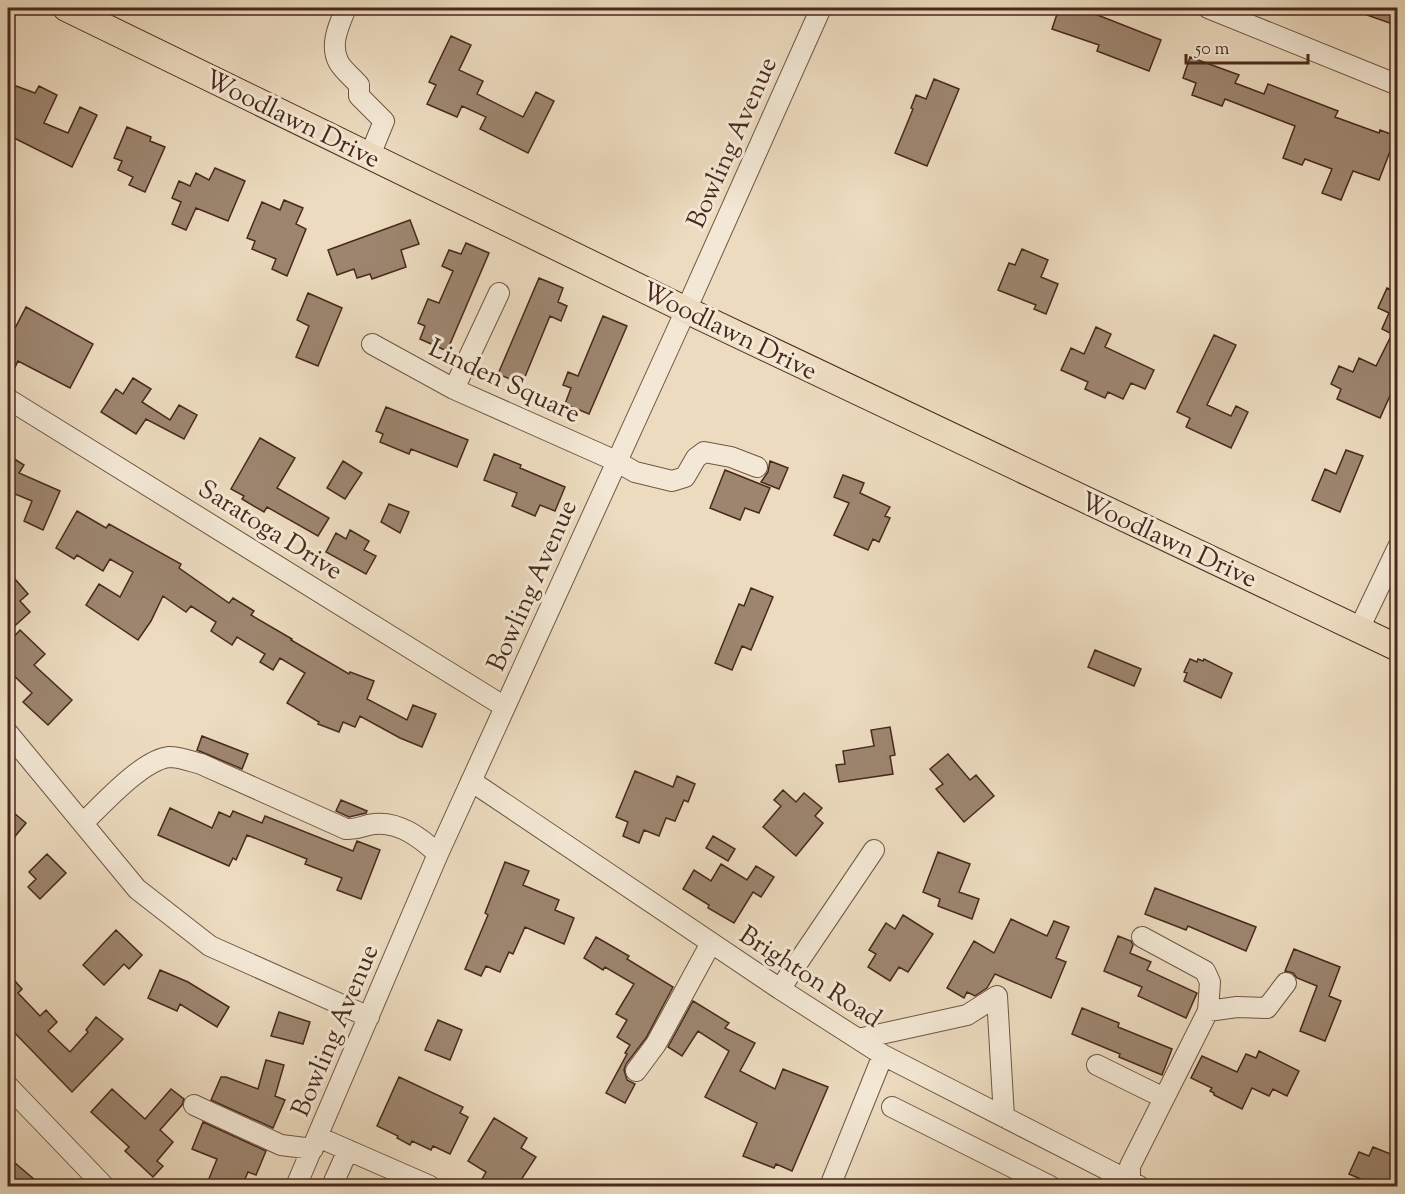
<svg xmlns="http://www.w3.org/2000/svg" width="1405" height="1194" font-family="'Sorts Mill Goudy',serif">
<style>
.building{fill:#9d8670;stroke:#48291b;stroke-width:1.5}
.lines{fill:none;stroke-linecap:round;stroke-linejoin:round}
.minor-casing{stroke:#715644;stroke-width:22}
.major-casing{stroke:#48291b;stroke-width:28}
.minor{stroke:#f3e8d5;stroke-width:20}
.major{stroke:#ecdbbf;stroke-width:26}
.labels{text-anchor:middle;stroke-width:6;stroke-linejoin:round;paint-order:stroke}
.street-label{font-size:26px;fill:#48291b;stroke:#f3e8d5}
</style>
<rect width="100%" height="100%" fill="#ecdbbf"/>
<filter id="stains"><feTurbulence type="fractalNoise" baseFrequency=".00333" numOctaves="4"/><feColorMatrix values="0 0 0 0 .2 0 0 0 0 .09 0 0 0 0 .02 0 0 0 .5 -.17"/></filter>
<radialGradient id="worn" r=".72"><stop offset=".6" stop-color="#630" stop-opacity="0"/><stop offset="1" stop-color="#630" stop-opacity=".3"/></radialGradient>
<path class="building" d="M1059,8H1075L1095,14L1161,40L1149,71L1097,51L1099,45L1052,29Z
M1350,8H1398V26L1350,9Z
M451,36L471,45L459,70L483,81L477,94L523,117L536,92L554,101L528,153L480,129L486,117L462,106L457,117L427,104L436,85L429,82Z
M1190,57L1239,75L1235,83L1264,94L1268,84L1338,111L1335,117L1379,133L1380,130L1396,136L1379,180L1353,171L1341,200L1322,193L1332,169L1305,159L1302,165L1283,158L1295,126L1225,99L1222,106L1192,95L1196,83L1183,78Z
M934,79L959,89L927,166L895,153L913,109L911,108L916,95L926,99Z
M8,83L35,93L39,86L57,95L44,123L68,133L80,107L97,115L72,167L8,135Z
M127,127L151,137L150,141L165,147L145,192L129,185L133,177L118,170L122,161L114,158Z
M215,168L245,181L228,221L196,208L186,230L172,224L181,202L172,198L179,181L190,186L196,173L209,180Z
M284,200L303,208L296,224L306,229L287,276L272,269L276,259L252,249L255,241L247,238L262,202L280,210Z
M410,220L419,244L401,250L406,267L372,279L370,274L357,278L354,269L337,275L328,250Z
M466,243L489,253L447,351L420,339L425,326L418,323L428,299L439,303L453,271L442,266L449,250L461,254Z
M1022,249L1048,260L1041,277L1058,284L1046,314L1034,309L1036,305L998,290L1009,263L1015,265Z
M539,278L563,288L558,302L567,306L561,321L550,316L522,384L498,374Z
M1387,288L1398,293V378L1380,418L1337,399L1341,389L1331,384L1339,366L1353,372L1359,358L1376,366L1392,334L1382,329L1389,313L1378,308Z
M308,293L342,308L318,366L296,357L309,326L297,320Z
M26,307L93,344L70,388L18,361L8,382V335L12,327L15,328Z
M603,316L627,326L589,414L565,404L571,388L563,385L568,372L578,376Z
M1096,327L1111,334L1105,347L1154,370L1145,389L1131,383L1123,399L1108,392L1105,398L1085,389L1088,382L1061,370L1071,348L1084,354Z
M1214,335L1236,345L1207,405L1231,416L1236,406L1248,412L1231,448L1186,427L1190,418L1177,412Z
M133,378L151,389L142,402L170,420L179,405L197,415L184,439L146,419L136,434L101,412L116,389L123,394Z
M386,407L468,440L457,467L411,449L409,454L380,442L383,434L376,431Z
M260,438L295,458L277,488L329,518L318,536L267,507L264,512L242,499L244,496L231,489Z
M1346,450L1363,456L1340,512L1312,500L1325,469L1336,474Z
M494,454L521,465L520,468L565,487L555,511L540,505L535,516L512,506L517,493L484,480Z
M8,455L24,465L19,473L60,491L43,530L24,521L32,501L8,491V492Z
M343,461L362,473L345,499L327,488Z
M770,461L788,468L779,489L761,482L768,472Z
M725,470L770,488L759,513L745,508L740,520L710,508Z
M843,475L864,483L860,493L890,507L885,516L890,518L879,542L873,539L868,550L834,535L849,503L834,497Z
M389,504L409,512L400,533L381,522Z
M77,511L106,528L109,524L181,564L179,568L229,603L233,598L254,611L251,615L292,639L291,640L349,674L350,672L374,681L367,699L407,720L413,705L436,714L422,747L400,738L360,716L355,727L343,722L339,732L318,724L319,722L287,703L305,673L280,658L273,670L260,662L265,654L237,637L232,645L211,631L216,622L191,606L186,612L163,596L151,621L138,640L86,605L99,584L120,597L133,572L110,559L103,571L77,555L74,559L56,548Z
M350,530L369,541L364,550L376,556L366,574L326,552L336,533L346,539Z
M8,571L28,594L20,601L30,612L8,632Z
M751,588L773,597L751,650L742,646L732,670L715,663L739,604L744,606Z
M20,630L45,654L34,665L72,700L48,725L23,702L32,693L8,670V643Z
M1095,650L1141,669L1134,686L1088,667Z
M1190,659L1197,662L1198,659L1203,661L1204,659L1232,673L1221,698L1184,681L1187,673L1184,672Z
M890,727L895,755L890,756L893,774L839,782L836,765L845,764L843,751L874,746L871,730Z
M202,736L248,754L242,769L197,750Z
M948,754L970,780L976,775L994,796L964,822L936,789L943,784L930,769Z
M635,771L673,787L677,776L695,784L688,802L684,800L675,821L666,818L659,836L644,830L639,843L623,836L628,822L616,817Z
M783,790L796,802L804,793L822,808L815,816L823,823L796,856L763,827L781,806L774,800Z
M341,800L367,811L366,813L349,817L336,811Z
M8,808L26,823L8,845Z
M170,808L212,828L219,812L230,817L233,811L262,823L265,816L353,851L357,841L380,850L361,899L337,890L342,878L305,864L307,859L247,835L236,860L233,858L229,866L158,835Z
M713,836L735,849L728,861L706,848Z
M938,852L970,864L959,892L979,899L972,919L938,906L940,899L923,892Z
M47,854L66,873L40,899L28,887L36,879L29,872Z
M505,862L529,871L523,885L559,900L555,910L574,918L564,944L525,927L513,954L509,952L500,972L486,966L481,976L465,969L488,915L485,913Z
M721,864L747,880L756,866L774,877L761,897L753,892L734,923L708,908L709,905L683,889L694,870L711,881Z
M1155,888L1256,927L1246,951L1188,926L1186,930L1145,914Z
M903,915L933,934L908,972L899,967L890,981L868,967L876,954L869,950L886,923L895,929Z
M1011,919L1047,936L1054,921L1069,927L1056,958L1066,962L1051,998L995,974L987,988L975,996L967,992L964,998L947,988L974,941L994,953Z
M116,930L142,955L129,969L124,964L104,985L83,965Z
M1118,936L1131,941L1133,945L1130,953L1151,962L1147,970L1197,993L1186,1018L1138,996L1142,987L1104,971Z
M596,937L629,956L627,959L673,987L646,1038L626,1064L624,1070L627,1080L635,1084L625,1103L606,1093L627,1054L625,1053L630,1045L617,1037L627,1020L616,1014L634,984L605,967L603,970L584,958Z
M1294,949L1340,967L1329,996L1341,1001L1325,1041L1300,1031L1317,986L1297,978L1293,973L1285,971Z
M160,970L188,982L229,1007L217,1027L180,1004L177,1011L148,998Z
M8,973L22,989L18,993L40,1016L46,1010L57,1022L48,1031L70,1052L88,1032L86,1030L96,1017L123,1039L72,1092L8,1026Z
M693,1001L729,1023L725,1028L755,1043L740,1071L775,1089L783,1069L828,1087L792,1171L776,1164L774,1168L743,1156L757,1123L705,1097L729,1051L698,1031L682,1056L668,1047Z
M1082,1008L1119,1023L1118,1027L1172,1049L1162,1075L1119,1057L1120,1054L1072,1034Z
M279,1012L310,1022L303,1044L271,1036Z
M438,1020L462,1030L450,1060L425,1050Z
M1259,1051L1299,1071L1287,1096L1273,1089L1269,1096L1252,1088L1242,1109L1214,1095V1093L1210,1091L1212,1088L1191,1078L1202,1056L1237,1072L1246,1054L1256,1058Z
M266,1060L284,1065L275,1096L285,1100L273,1128L211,1100L221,1077H226L258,1089Z
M399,1077L463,1107L460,1113L468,1117L450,1154L433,1146L431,1150L412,1141L410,1145L397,1138L398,1136L377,1126Z
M112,1089L145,1119L171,1089L184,1099L182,1105L160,1130L173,1142L157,1161L163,1166L153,1177L125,1151L129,1147L91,1112Z
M494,1118L527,1138L521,1148L536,1157L517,1186H493L482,1179L486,1172L468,1161Z
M203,1122L266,1151L256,1175L248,1172L242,1186H206L217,1159L192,1149Z
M1373,1147L1398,1157V1186H1377L1349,1174L1359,1152L1369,1156Z
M8,1157L42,1186H8Z"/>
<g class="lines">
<g class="minor-casing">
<path id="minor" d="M346,8C339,25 329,45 339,63C344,71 353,78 359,85V96L384,121L370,155
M1208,8L1398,85
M372,344L454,389L616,461L635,472L672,481L685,477L696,458L704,452L731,457L757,467
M454,389L499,293
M8,399L505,707
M1359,629L1398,547
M8,733L137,889L210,946L369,1017
M471,781L780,989L883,1055L1139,1186
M83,823C102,805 142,760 169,757C180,757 190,761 201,764L346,829C359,830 363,825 374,824C399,821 421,838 438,854
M1142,937L1205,971L1210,982L1208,1011L1237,1007L1267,1008L1286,983
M780,989L874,850
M858,1039L967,1015L997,996L1004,1117
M1097,1065L1164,1098
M636,1071L656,1044L711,943
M8,1086L104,1186
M194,1105L281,1145L313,1149
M892,1107L1050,1186
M318,1137L430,1186
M296,1186L438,854L686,310L821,8
M332,1186L348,1150
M830,1186L883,1055
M1128,1186L1130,1182V1166L1208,1011"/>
</g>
<g class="major-casing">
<path id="major" d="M66,8L686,310L1398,648"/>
</g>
<use href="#minor" class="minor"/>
<use href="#major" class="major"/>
</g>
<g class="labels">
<g class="street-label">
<text transform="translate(293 118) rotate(26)" y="9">Woodlawn Drive</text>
<text transform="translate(731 142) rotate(-66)" y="9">Bowling Avenue</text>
<text transform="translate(730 330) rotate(26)" y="9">Woodlawn Drive</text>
<text transform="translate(505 380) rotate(25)" y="9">Linden Square</text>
<text transform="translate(271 529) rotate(32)" y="9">Saratoga Drive</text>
<text transform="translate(1169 539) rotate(25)" y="9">Woodlawn Drive</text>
<text transform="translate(531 585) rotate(-66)" y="9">Bowling Avenue</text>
<text transform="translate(811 976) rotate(33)" y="9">Brighton Road</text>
<text transform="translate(334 1030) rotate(-67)" y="9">Bowling Avenue</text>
</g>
</g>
<rect width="1405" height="1194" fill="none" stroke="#ecdbbf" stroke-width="30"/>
<rect x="9" y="9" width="1387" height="1176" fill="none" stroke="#48291b" stroke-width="3"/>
<rect x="15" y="15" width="1375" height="1164" fill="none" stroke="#48291b" stroke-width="1.5"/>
<path d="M1186 54v9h122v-9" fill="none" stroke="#48291b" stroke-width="3"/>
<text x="1195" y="54" font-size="18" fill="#48291b" stroke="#f3e8d5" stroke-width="4.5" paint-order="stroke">50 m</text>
<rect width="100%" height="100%" filter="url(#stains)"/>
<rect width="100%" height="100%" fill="url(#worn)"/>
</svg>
